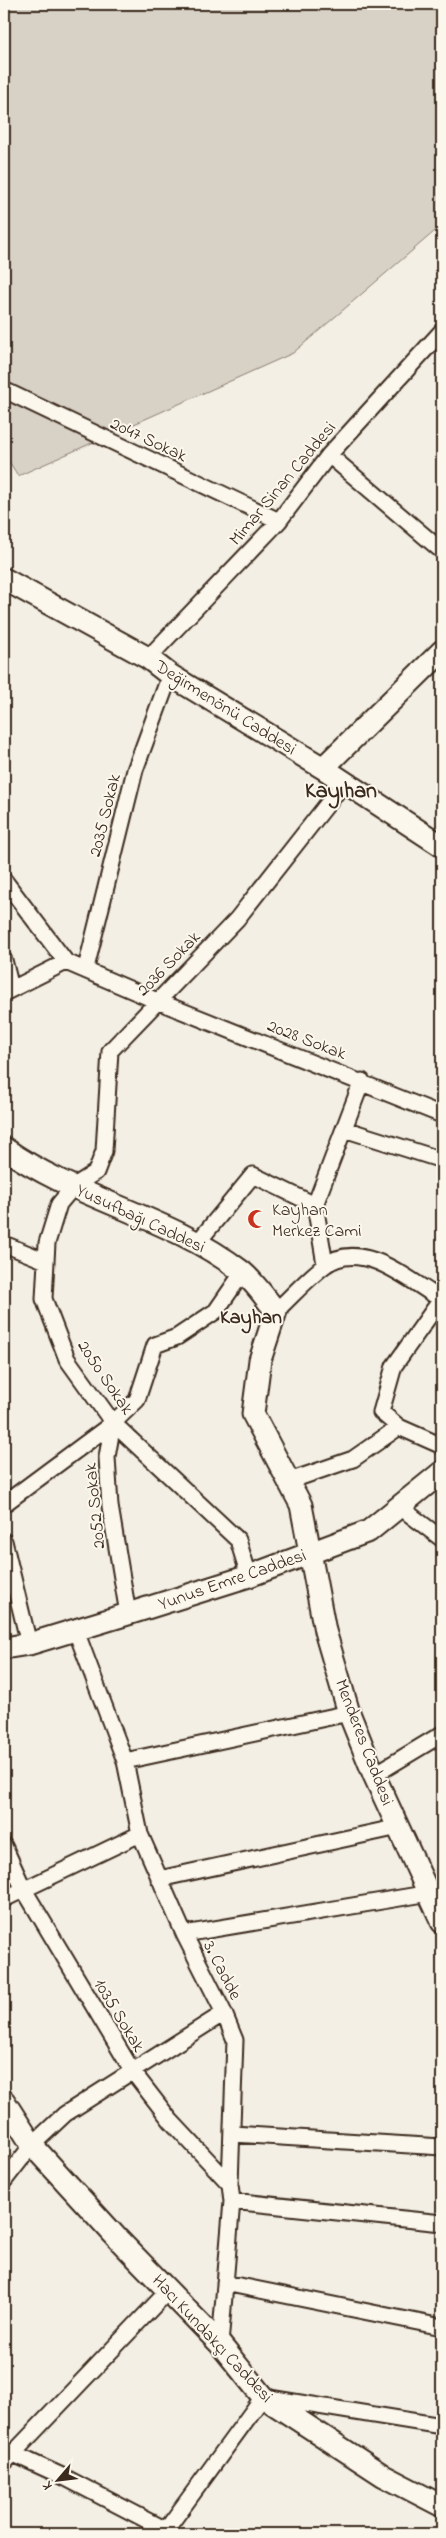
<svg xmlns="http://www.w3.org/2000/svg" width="446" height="2538" font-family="'Indie Flower',sans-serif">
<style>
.green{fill:#d8d1c6;stroke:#8a7e72}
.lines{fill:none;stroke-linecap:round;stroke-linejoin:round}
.street-casing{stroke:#3b2a1e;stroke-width:19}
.secondary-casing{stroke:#3b2a1e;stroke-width:25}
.street{stroke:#fbf7ec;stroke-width:15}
.secondary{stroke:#fbf7ec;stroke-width:21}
.labels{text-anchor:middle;stroke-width:4;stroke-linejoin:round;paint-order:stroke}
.street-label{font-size:18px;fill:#3b2a1e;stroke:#fbf7ec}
.poi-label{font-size:18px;fill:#3b2a1e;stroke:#fbf7ec;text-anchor:start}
.quarter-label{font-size:20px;font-weight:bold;fill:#3b2a1e;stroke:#fbf7ec}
.district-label{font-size:22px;font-weight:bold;fill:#3b2a1e;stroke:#fbf7ec}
</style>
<rect width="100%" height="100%" fill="#f3efe4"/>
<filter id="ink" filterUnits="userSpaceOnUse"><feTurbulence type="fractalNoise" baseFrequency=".02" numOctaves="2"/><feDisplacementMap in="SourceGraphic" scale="10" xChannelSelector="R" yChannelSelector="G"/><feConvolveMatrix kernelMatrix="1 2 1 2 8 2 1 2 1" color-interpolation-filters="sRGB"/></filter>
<g filter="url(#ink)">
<path class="green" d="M4,4H442V225L293,353L18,476L4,453Z"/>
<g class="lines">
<g class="street-casing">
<path id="street" d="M4,390L279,521
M329,455L442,551
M148,658L279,521L329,455L442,331
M4,880L66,962L157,1001L442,1115
M4,960L11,988
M86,968L135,770L170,675
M4,993L66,962
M344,1129L442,1160
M198,1242L253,1175L315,1205
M4,1244L46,1261
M325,1264L315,1205L362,1081
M442,1298L394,1366L381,1412L399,1427L442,1446
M276,1311C292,1296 307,1279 324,1266C361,1237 410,1281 442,1300
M113,1423L107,1457L110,1506L128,1614
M289,1481L353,1459L399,1427
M4,1504L113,1423L137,1400L155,1345L177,1337L216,1311L243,1272
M400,1507L442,1539
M4,1541L29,1644
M249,1576L238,1540L113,1423L67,1359L44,1299L47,1243L59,1204L74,1186L96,1172L104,1151L110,1051L237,919L344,783
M76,1631L125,1761L140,1834L184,1934L224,2013L235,2040L230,2184L232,2201L220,2344
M125,1761L349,1713
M374,1775L442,1734
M4,1846L23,1888L133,2072L171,2121L230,2184
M159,1879L399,1827
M4,1899L140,1834
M184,1934L442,1891
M233,2134L442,2147
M4,2181L32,2145L65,2114L224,2013
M232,2201L442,2223
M225,2283L442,2327
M5,2450L64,2477L166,2530V2534
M4,2463L168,2291
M161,2534L166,2530L263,2397L442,2426"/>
</g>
<g class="secondary-casing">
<path id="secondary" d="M4,579L148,658L170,675L323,768L442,846
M323,768L442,651
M4,1148C77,1200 170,1216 241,1271C254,1281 265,1298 276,1311L260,1360L253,1414L301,1505L325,1631L349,1713L374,1775L442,1922
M4,1648L29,1644L128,1614L249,1576L369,1531L442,1472
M4,2101L32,2145L117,2238L220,2344L263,2397L384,2476L442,2506"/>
</g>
<use href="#street" class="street"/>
<use href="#secondary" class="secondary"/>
</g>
</g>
<defs>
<g id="mosque-bare" transform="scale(1.5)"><path d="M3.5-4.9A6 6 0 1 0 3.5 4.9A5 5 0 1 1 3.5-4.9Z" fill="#c8321e" stroke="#fbf7ec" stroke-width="2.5" paint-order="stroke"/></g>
</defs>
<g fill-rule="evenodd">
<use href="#mosque-bare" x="257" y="1219"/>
</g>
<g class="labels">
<g class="street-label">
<text transform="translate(149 439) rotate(25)" y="6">2047 Sokak</text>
<text transform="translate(282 483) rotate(-50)" y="6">Mimar Sinan Caddesi</text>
<text transform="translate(226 707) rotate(32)" y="6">Değirmenönü Caddesi</text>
<text transform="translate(104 815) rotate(-76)" y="6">2035 Sokak</text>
<text transform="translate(168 963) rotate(-46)" y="6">2036 Sokak</text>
<text transform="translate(307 1039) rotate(21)" y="6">2028 Sokak</text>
<text transform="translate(141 1218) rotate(25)" y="6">Yusufbağı Caddesi</text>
<text transform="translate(106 1377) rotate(56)" y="6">2050 Sokak</text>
<text transform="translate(94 1506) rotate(-96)" y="6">2052 Sokak</text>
<text transform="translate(232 1579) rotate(-19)" y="6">Yunus Emre Caddesi</text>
<text transform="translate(365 1742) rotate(69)" y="6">Menderes Caddesi</text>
<text transform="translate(223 1970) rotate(63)" y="6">3. Cadde</text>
<text transform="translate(120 2015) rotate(59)" y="6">1035 Sokak</text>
<text transform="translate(213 2338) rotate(47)" y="6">Hacı Kundakçı Caddesi</text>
</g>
<g class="poi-label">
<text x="272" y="1215">Kayhan<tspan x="272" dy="21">Merkez Cami</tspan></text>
</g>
<g class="quarter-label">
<text x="251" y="1323">Kayhan</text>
</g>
<g class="district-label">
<text x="341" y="797">Kayıhan</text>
</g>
</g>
<rect width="446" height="2538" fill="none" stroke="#fbf7ec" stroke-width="20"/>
<rect x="10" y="10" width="426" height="2518" fill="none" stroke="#3b2a1e" stroke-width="2" filter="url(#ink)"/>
<g transform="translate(58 2480) rotate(242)" stroke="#fbf7ec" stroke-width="4" paint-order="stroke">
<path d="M0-4L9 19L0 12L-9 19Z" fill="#3b2a1e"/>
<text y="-8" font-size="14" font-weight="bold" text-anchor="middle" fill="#3b2a1e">K</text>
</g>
</svg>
